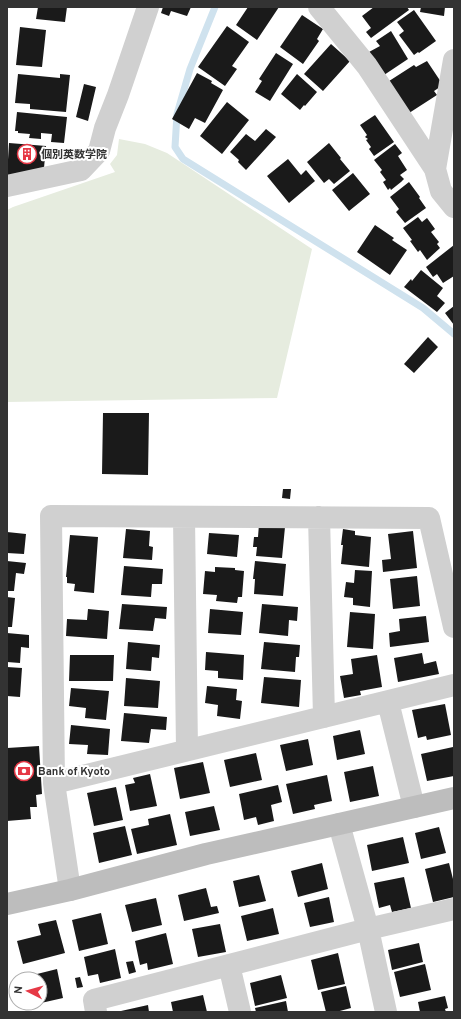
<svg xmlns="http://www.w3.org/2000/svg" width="461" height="1019" font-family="Overpass,'Noto Sans JP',sans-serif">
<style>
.green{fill:#e6ecdf}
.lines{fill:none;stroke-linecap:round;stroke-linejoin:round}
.stream{stroke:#cfe2ee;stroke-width:7}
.building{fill:#1a1a1a}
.street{stroke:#d0d0d0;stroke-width:22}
.secondary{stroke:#bdbdbd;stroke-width:22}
.labels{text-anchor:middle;stroke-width:4;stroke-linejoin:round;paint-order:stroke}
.poi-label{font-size:11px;font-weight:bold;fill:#333;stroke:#fff;text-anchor:start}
</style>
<rect width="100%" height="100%" fill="#fff"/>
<path class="green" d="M119,139L145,144L167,153L312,249L277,398L7,402V210L13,207L115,172L110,164L117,155Z"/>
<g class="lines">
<path class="stream" d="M215,7L190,69L177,114L175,147L183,159L423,308L454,334"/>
</g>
<path class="building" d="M38,7H67L65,22L36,19Z
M163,7H191L187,16L171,11L169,16L161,13Z
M248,7H279L257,40L236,25Z
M374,7H407L409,10L371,38L366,32L371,28L362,16Z
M421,7H445L444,16L420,12Z
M414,10L436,41L419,53L418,52L414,55L399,35L404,31L397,22Z
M302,15L323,29L317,39L319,41L303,64L280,47Z
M227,26L249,42L232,66L237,69L225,86L198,67Z
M20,27L46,30L42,67L16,65Z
M391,31L408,59L384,75L369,52L380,46L376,41Z
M331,44L350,61L323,91L304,74Z
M276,53L293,64L270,101L255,92L262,81L259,79Z
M427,61L443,85L434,91L437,95L406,115L386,83L414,65L416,67Z
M197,73L212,81L211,83L223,90L205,123L195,118L189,129L172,119Z
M18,74L60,78V74L70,75L66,112L30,109V104L15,103Z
M297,74L317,92L305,106L304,105L300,110L281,94Z
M84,84L96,87L88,121L76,117Z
M227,102L249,120L222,154L200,136Z
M17,112L67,117L64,143L51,142L52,134L41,133V139L29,138L30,134L18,133V131H15Z
M375,115L394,142L374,156L369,149L371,147L366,140L368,139L365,137L367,135L360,125Z
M266,129L276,137L246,170L238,162L239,160L230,152L246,134L255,141Z
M9,143L46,146L44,168L7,176Z
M329,143L341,158L340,159L350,171L334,184L329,179L324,183L307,162Z
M395,144L402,153L398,156L407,170L400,175L404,179L401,182L391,190L390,188L388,190L383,182L386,180L380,172L382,170L374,160Z
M288,159L301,175L306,170L315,181L289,203L267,176Z
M353,173L370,194L349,211L332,190Z
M409,182L420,197L419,198L426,208L405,223L396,212L399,209L390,197Z
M418,217L422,222L427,218L435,229L431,232L439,242L437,244L440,248L427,260L420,250L418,252L410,241L412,240L403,228Z
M375,225L394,238L392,240L407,250L390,275L357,252Z
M454,245V276L443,283L437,274L433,277L426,267Z
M421,270L443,288L437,296L445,303L437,312L404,287L411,279L412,281Z
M454,306V325L445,313Z
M428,337L438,347L414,373L404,364Z
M103,413H149L148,475L102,474Z
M283,489H291L290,499L282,498Z
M259,524L285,527L282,558L256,556L257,547H253L254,537H258Z
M126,529L150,531L149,546L153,547L152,560L123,558Z
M343,529L355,531V535L371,537L369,567L341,564L343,545H341Z
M413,531L417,568L383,572L382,560L391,559L388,534Z
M7,532L26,534L24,554L7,553Z
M209,533L239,535L237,557L207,554Z
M70,535L98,537L94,593L74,591L75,584L67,583V577H66Z
M7,561L26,563L24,574L16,573L14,591H7Z
M255,561L286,564L283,596L254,594L255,579H253Z
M124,566L163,569L162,584H152L151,597L121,595Z
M215,567L235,568V570L244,571L242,597H238L237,603L216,601L217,595L203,594L205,571L215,572Z
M355,570L372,571L370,607L353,605V598L344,597L346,582L354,583Z
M417,576L420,606L393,609L390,579Z
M7,597L15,598L12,627H7Z
M122,604L167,607L166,619L155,618L153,631L119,629Z
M262,604L298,607L297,621L289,620L288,636L259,633Z
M88,609L109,611L107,639L66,636L67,619L87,620Z
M210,609L243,612L241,635L208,633Z
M350,612L375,614L373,649L347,647Z
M426,616L429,642L390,647L389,633L400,631L399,619Z
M7,633L29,635V648L21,647L20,663L7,662Z
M128,642L160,645L159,658L152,657L151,671L126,669Z
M264,642L300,645L299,657H296L295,672L261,669Z
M206,652L244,655L243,680L218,678V671L205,670Z
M422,653L424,664L436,661L439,674L398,682L394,658Z
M70,655H114L113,681H69Z
M377,655L382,687L360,691L361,695L344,698L340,676L353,674L351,659Z
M7,667L22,668L20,697L7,696Z
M264,677L301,680L299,707L261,703Z
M126,678L160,681L158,708L124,706Z
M207,686L237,689L236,700L242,701L240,719L217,716L218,705L205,703Z
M71,688L109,691L106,720L85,718L86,708L69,706Z
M445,704L451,735L427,740L426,736L418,738L412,710Z
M124,713L167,717L166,730L151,729L149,743L121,741Z
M71,725L110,729L108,755L87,754L88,745L69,744Z
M360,730L365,754L337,760L333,736Z
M308,739L313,765L286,771L280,745Z
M39,746L42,794L36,795L37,807H30L31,819L7,821V748Z
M453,747L454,776L427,781L421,754Z
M256,753L262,780L230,787L224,760Z
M203,762L210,793L180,799L174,768Z
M373,766L379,796L350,802L344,772Z
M150,774L157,806L130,811L125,785L135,783L133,778Z
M327,775L332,801L314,805L315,809L293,814L286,784Z
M278,785L282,802L271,805L274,821L258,825L256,817L244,820L239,794Z
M116,787L123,820L94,826L87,793Z
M214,806L220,830L190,836L185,812Z
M170,814L177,845L137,854L131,829L149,825L148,819Z
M125,826L132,855L99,863L93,833Z
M439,827L446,853L421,859L415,833Z
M403,837L409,863L372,871L367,845Z
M322,863L328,889L298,897L291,871Z
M449,863L454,883V897L433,902L425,869Z
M259,875L266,901L239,907L233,881Z
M404,877L411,908L392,912L390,905L379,908L374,883Z
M206,888L211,907L217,906L219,913L184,921L178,895Z
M329,897L334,922L310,927L304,903Z
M156,898L162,925L132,932L125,905Z
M273,908L279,934L247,941L241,916Z
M101,913L108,944L79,951L72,920Z
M56,920L65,953L23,964L17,941L41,935L38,924Z
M220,924L226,952L198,957L192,929Z
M166,933L173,964L148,970L147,963L140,965L135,941Z
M419,943L423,962L392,970L388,950Z
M115,949L121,978L100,983L98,974L88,976L84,957Z
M338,953L345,984L318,990L311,960Z
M133,961L136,972L129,974L126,962Z
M425,964L431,990L400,997L394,972Z
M57,969L63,998L41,1003L40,997V979H30L29,976Z
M281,975L287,998L255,1006L250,983Z
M80,977L83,987L77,988L75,978Z
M346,986L351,1008L336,1012H326L321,992Z
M203,995L207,1012H173L171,1002Z
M445,996L448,1008L445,1009L446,1012H420L418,1002Z
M286,1001L288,1012H256L255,1008Z
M148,1005L149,1012H121V1011Z"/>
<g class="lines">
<path class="street" d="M319,7L367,66L435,169L441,191L454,207
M435,169L454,60
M7,186L81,170L99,151L105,128L118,95L148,7
M184,517L187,750
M319,517L324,717
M388,702L414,807
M54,783L454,685
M339,824L368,929L386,1012
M70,890L54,783L51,516L429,518L454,627
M229,965L240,1012
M96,1012L94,1000L368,929L454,909"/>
<path class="secondary" d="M7,904L70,890L206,854L454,798"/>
</g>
<defs>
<g id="building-ring" transform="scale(1)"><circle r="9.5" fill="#fff" stroke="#e63946" stroke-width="1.5"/><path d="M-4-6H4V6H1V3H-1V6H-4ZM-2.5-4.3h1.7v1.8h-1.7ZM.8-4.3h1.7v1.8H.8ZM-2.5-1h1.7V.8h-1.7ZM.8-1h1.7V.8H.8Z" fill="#e63946"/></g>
<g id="bank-ring" transform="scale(1)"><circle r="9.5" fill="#fff" stroke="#e63946" stroke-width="1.5"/><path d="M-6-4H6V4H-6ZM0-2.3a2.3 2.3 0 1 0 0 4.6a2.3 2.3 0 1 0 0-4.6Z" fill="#e63946"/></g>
</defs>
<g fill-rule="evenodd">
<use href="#building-ring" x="27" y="154"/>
<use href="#bank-ring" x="24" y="771"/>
</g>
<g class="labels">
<g class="poi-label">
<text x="41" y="158">個別英数学院</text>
<text x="38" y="775">Bank of Kyoto</text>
</g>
</g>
<rect width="461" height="1019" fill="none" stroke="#333333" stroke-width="16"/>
<g transform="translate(28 991) rotate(276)"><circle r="19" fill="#ffffff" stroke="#adadad"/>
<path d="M0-3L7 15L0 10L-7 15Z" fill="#e63946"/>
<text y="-6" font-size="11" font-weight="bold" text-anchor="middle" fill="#333333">N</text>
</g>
</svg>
